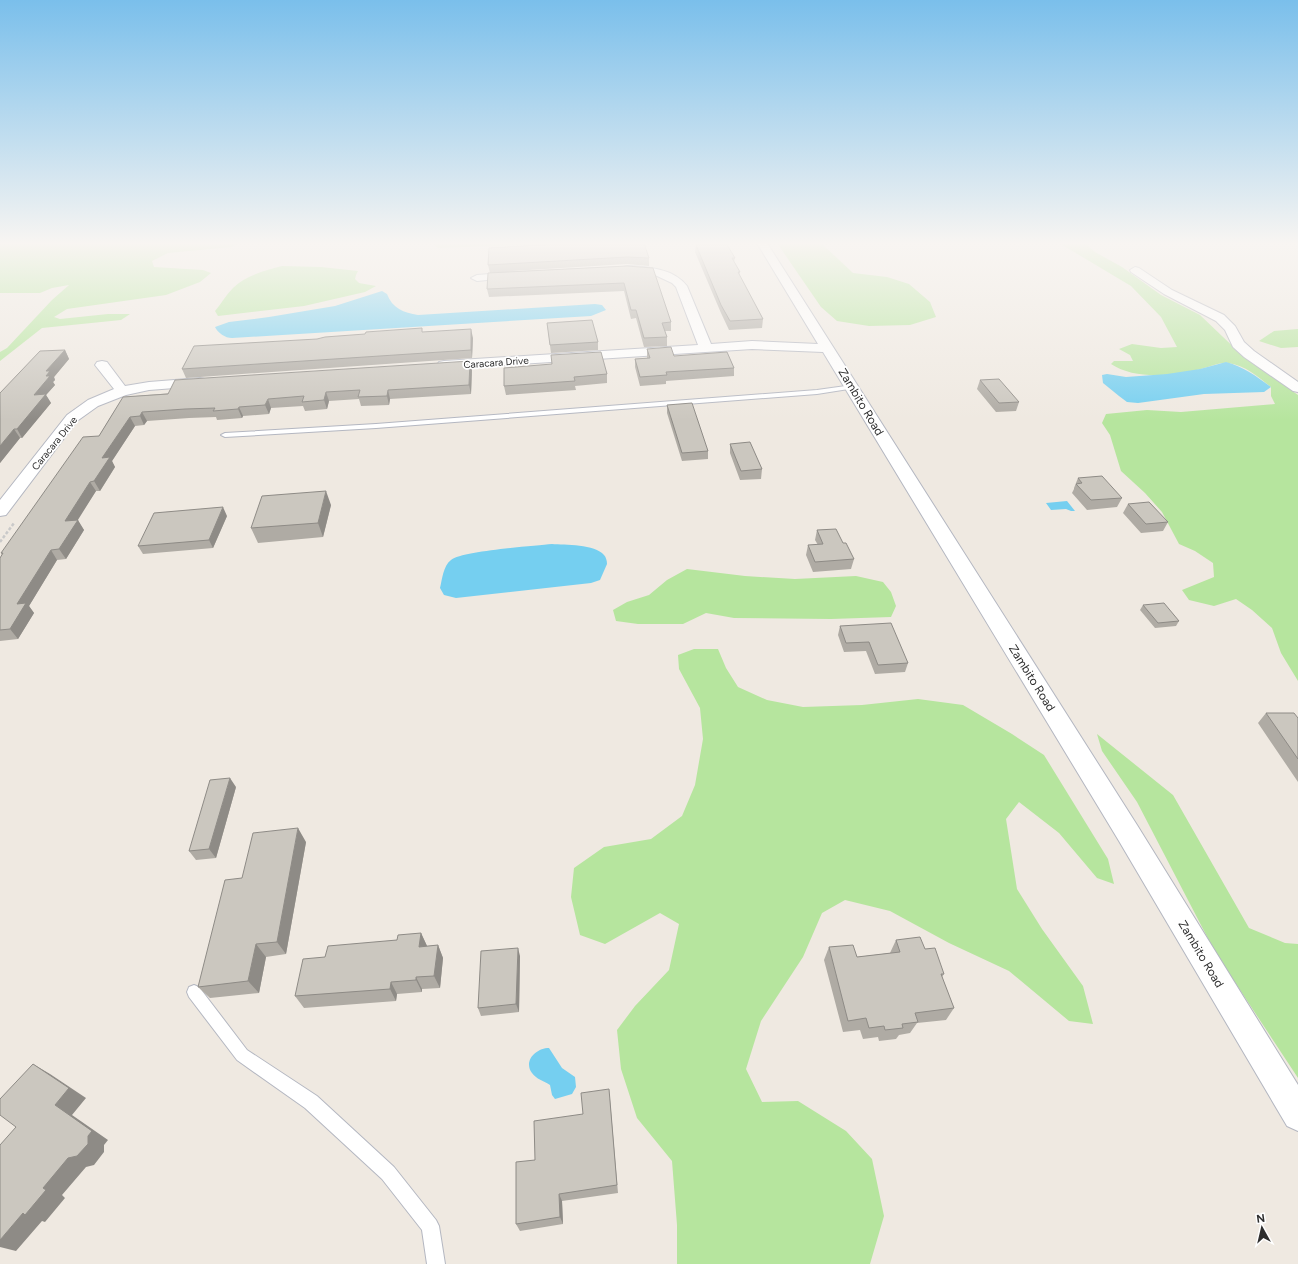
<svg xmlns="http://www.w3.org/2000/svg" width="1298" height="1264" font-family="Figtree,sans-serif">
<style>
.green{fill:#b6e59e}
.water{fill:#75cff0}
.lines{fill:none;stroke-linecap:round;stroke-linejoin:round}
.lane-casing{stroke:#b4b7c1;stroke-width:2}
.street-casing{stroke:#b4b7c1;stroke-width:2}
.path{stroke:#c9c9c9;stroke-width:2.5;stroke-dasharray:3 2;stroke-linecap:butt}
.lane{fill:#fff;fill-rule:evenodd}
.street{fill:#fff;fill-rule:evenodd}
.wall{fill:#afaba4}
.shaded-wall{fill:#8e8b86}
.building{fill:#cbc7bf;stroke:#8e8b86}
.labels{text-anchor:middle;stroke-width:3.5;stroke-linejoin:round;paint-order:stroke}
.far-street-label{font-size:10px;fill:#2e2e2e;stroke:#fff}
.street-label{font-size:12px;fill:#2e2e2e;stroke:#fff}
</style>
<rect width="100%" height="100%" fill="#efe9e1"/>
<path class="green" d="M0,243H239L232,247L168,253L152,261L154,267L203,270L211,273L200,282L166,295L67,309L54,317L60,319L108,314H130L121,320L42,328L0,361V352L7,348L52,300L69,285L52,288L40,293H0Z
M435,243H574L438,248L433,244Z
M777,243H821L853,273L887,277L909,284L930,302L936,317L910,325L869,326L837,321L821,307Z
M1059,243H1085L1095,252L1122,267L1161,295L1200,315L1245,358L1298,395V681L1281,653L1272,628L1252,610L1236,599L1214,606L1189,600L1182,590L1214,577L1213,563L1195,551L1179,544L1162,512L1145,493L1121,471L1110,435L1102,423L1106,414L1147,410L1181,412L1275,404L1271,396V387C1258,377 1245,365 1228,363C1220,362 1209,367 1201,369C1173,376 1135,380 1111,364L1114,361H1133L1130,355L1119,349L1132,344L1161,348L1177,347L1161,317L1131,286Z
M282,266L321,267L358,271L356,275L355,279L359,283L376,286L365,292L304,306L218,316L215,311C221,304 226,295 233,288C245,276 266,270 282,266Z
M1298,329V347L1281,348L1259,341L1274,331Z
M687,569L745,576L795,579L856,576L883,582L891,592L896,606L891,617L831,619L734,618L706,613L683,624H638L616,621L613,610L627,602L649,595L667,580Z
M694,649H718L726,668L738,687L767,700L803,707L862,705L918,699L963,705L1012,734L1044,755L1108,859L1114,884L1097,878L1059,833L1019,802L1006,819L1017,889L1042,929L1083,986L1093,1024L1069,1021L1009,971L949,943L890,911L845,900L822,913L803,957L761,1021L746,1069L762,1102L798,1101L846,1131L872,1159L884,1216L870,1264H677V1225L672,1161L637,1118L621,1069L617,1030L635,1006L669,970L679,924L660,913L605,944L580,935L571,897L574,868L604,847L651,839L682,816L695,785L703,739L700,708L679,669L678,655Z
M1097,734L1173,795L1249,928L1285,943L1298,944V1078L1215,952L1137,802L1102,751Z"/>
<path class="water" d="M382,291L387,294C392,308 404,313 418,315L595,304L602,305L606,310L591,316L232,338C225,338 218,333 215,327L229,322L269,317L335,306Z
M1226,362C1244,367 1256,376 1271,387L1264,392L1204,394L1138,403L1127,402L1119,396L1103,383L1102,375L1107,374L1126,377L1167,374L1200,369Z
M1067,501L1075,511H1071L1066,509L1051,510L1046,503Z
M552,544C565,545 595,544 604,555C606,557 607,561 607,564L600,580L591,583L456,598L444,595L440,588C442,580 443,566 451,560C462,551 533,546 552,544Z
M549,1048L562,1068L575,1077L576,1087L572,1094L555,1099L552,1095L550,1085C544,1081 536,1079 532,1073C523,1061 536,1048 549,1048Z"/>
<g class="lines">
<g class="lane-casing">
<path id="lane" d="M853,385L855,386V388L817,394L376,428L225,437L221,435L225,433L376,424L817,390Z
M194,985L199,987L247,1050L317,1096L394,1167L436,1220L439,1226L445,1264H427L422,1230L382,1179L305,1108L237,1060L189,997L187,992L189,987Z"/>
</g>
<g class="street-casing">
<path id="street" d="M757,243H767L1137,825L1298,1085V1131L1287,1126L1119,841L823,352L752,349L444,369L439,368L437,365L439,362L444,361L698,345L676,287L672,283L655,275L623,271L622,269L623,267L627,266C648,267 673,268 687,286L711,344L752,341L818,344Z
M1135,267L1139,268L1172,290L1224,315L1235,326L1244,342L1254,351L1298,382V392L1293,391L1244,357L1233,347L1225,330L1216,321L1164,294L1131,272L1130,270Z
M515,272L521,275L519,277L477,281L471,278L477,275Z
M102,361L107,362L125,386L149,382L200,378L205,379L207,382L205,385L200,386L149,390L126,395L98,406L77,421L6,515L0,516V500L67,415L88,400L114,389L95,365L97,362Z"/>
</g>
<path class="path" d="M0,542L14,523"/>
<use href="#lane" class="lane"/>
<use href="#street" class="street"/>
</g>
<path class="wall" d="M696,245L735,258L734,262L740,272L739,275L763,319L762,328L729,330L721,313L695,252Z
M489,248L649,258V266L627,264L496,272L627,266L671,322V331H665L667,337V346L644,347L636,318L631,319L624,291L489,297L487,289L490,273L488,265Z
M547,323L598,342V350L551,353Z
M423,332L473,338L472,358L186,378L182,369Z
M647,349L674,356L734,368V376L666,381V384L640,386L635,367V359L647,358Z
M65,350L69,359L54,377L55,380L53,382L55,385L46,395L51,403L22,438H20L0,463V393Z
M504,368L607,374V383L575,386L576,390L506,395L504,386Z
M472,369L471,394L390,399L389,405L361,406L359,399L329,401L327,409L305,411L303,406L271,408L269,414L243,416L242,418L217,420L216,417L189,418L147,421L144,425L135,426L112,461L115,467L100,491H96L77,520L84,530L66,559L57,560L29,606L34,613L18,639L0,641V558L2,555L1,553L99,436L123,397Z
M980,380L1019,402L1016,411L996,412L977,389Z
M667,405L708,451V459L682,461L667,413Z
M730,444L762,469L761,479L740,480L730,453Z
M1078,478L1122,498L1117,507L1087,510L1072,493L1074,489V488Z
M1128,504L1168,522L1163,531L1141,533L1123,513Z
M331,505L323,537L258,543L251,528Z
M227,516L213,548L143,554L138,546Z
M817,530L843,543L854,559L851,569L813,572L806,555L808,545H818L815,540Z
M1143,605L1179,621L1176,626L1155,628L1140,610Z
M840,626L908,663L905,672L875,674L866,651L844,652L838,635Z
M1266,713L1298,718V782L1258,723Z
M236,787L216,858L196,860L189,851Z
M306,842L286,954L266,957L259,993L210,998L198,987L242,878Z
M421,933L427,946L438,945L443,958L440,988L422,989V992L397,994L396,1001L304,1008L295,996L325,957L397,940Z
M896,940L925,949L944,974L942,977L954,1008L946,1020L917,1023L910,1033L899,1035L896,1039L879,1041L878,1037L863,1039L860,1030L843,1032L824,960L829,947L857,957L890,953Z
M520,956L519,1012L481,1016L478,1008Z
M610,1099L618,1193L562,1201L563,1224L520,1231L516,1224L535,1160L583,1114Z"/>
<path class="shaded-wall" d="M471,329L473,338L472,358L471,350Z
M65,350L69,359L54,377L55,380L53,382L55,385L46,395L51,403L22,438L17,429L34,395L46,376V371Z
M470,361L472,369L471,394L469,385Z
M388,390L390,399L389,405L387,396Z
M326,392L329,401L327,409L324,400Z
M268,399L271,408L269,414L265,405Z
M239,407L243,416L242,418L238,409Z
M142,412L147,421L144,425L140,416Z
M130,417L135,426L112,461L115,467L100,491L94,481L102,458Z
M14,429L20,438L0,463V446Z
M90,482L96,491L71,531L65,521Z
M326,491L331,505L323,537L318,523Z
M223,507L227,516L213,548L209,540Z
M78,520L84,530L66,559L59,549Z
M51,550L57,560L29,606L34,613L18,639L10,629L17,604Z
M230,778L236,787L216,858L209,849Z
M298,828L306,842L286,954L277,942Z
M421,933L427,946L425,959L419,947Z
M256,944L266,957L259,993L248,981Z
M438,945L443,958L440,988L434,976Z
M518,948L520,956L519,1012L516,1004Z
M416,977L422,989V992L416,980Z
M391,982L397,994L396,1001L390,989Z
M33,1064L50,1074L86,1098L72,1115L108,1140L104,1145V1152L94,1165L86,1167L62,1195L65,1198L45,1222L42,1221L16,1251L0,1247V1240L43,1188L55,1105Z
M559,1194L562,1201L563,1224L560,1217Z"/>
<path class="building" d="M574,243H644L649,258L627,257L488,265L489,248Z
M700,243H726L735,258H732L740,272H738L763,319L730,321L721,305L696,245Z
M627,266L653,268L671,322L662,323L667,337L644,338L636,310H631L624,283L487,289L488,273Z
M592,320L598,342L550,345L547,323Z
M422,328V332L471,329V350L182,369L194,346L317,339L325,337L365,334L366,332Z
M671,347L674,356L727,352L734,368L666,372L667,375L640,377L635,359L650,358L647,349Z
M65,350L46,371H50L46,376H50L34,395L46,394L17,429H14L0,446V393L40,351Z
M601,352L607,374L574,377L575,381L504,386V368L552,364L551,355Z
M470,361L469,385L388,390L387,396L358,397L360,390L326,392L324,400L302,402L304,396L268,399L265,405L239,407L238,409L213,411L215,408L185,409L142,412L140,416L130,417L102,458L110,457L94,481L90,482L65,521L78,520L59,549L51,550L17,604L26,603L10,629L0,630V558L3,553H1L83,437L99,436L123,397L168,394L175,380Z
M999,379L1019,402L999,403L980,380Z
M692,403L708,451L682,453L667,405Z
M750,442L762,469L741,471L730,444Z
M1102,476L1122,498L1091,500L1076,484L1082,483L1078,478Z
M326,491L318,523L251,528L262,496Z
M1149,502L1168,522L1146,524L1128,504Z
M223,507L209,540L138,546L154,513Z
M836,529L843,543H846L854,559L815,562L808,545L823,544L817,530Z
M1164,603L1179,621L1158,623L1143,605Z
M891,623L908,663L878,665L869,642L846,643L840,626Z
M1266,713H1294L1298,718V759Z
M230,778L209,849L189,851L210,780Z
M298,828L277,942L256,944L248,981L198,987L225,880L242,878L253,833Z
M421,933L419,947L438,945L434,976L416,977V980L391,982L390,989L295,996L303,959L325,957L328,946L397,940L398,935Z
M920,937L925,949L935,948L944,974H941L954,1008L915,1013L918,1022L902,1024L903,1028L885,1030L884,1026L869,1028L866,1018L848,1021L829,947L853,945L857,957L900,952L896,940Z
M518,948L516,1004L478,1008L481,951Z
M33,1064L69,1088L55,1105L92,1131L88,1136V1144L77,1156L68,1158L43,1188L46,1190L25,1215L23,1213L0,1240V1145L16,1127L0,1115V1099Z
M609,1089L617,1185L559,1194L560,1217L516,1224V1162L535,1160L534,1121L583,1114L581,1093Z"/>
<linearGradient id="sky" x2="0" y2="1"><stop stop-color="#7abfeb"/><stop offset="0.58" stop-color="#f8f5f2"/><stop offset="1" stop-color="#f8f5f2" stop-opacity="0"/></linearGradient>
<rect width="1298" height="420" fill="url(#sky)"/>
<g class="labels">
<g class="far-street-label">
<text transform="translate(496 362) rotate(-4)" y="4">Caracara Drive</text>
<text transform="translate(54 443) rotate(-51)" y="4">Caracara Drive</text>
</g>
<g class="street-label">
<text transform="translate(861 402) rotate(59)" y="4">Zambito Road</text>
<text transform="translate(1032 678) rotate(58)" y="4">Zambito Road</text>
<text transform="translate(1201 954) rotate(59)" y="4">Zambito Road</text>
</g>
</g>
<g transform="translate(1262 1228) rotate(352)" stroke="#ffffff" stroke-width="3" paint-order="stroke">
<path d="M0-3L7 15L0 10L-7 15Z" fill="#2e2e2e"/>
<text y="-6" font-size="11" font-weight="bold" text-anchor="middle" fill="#2e2e2e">N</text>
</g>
</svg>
